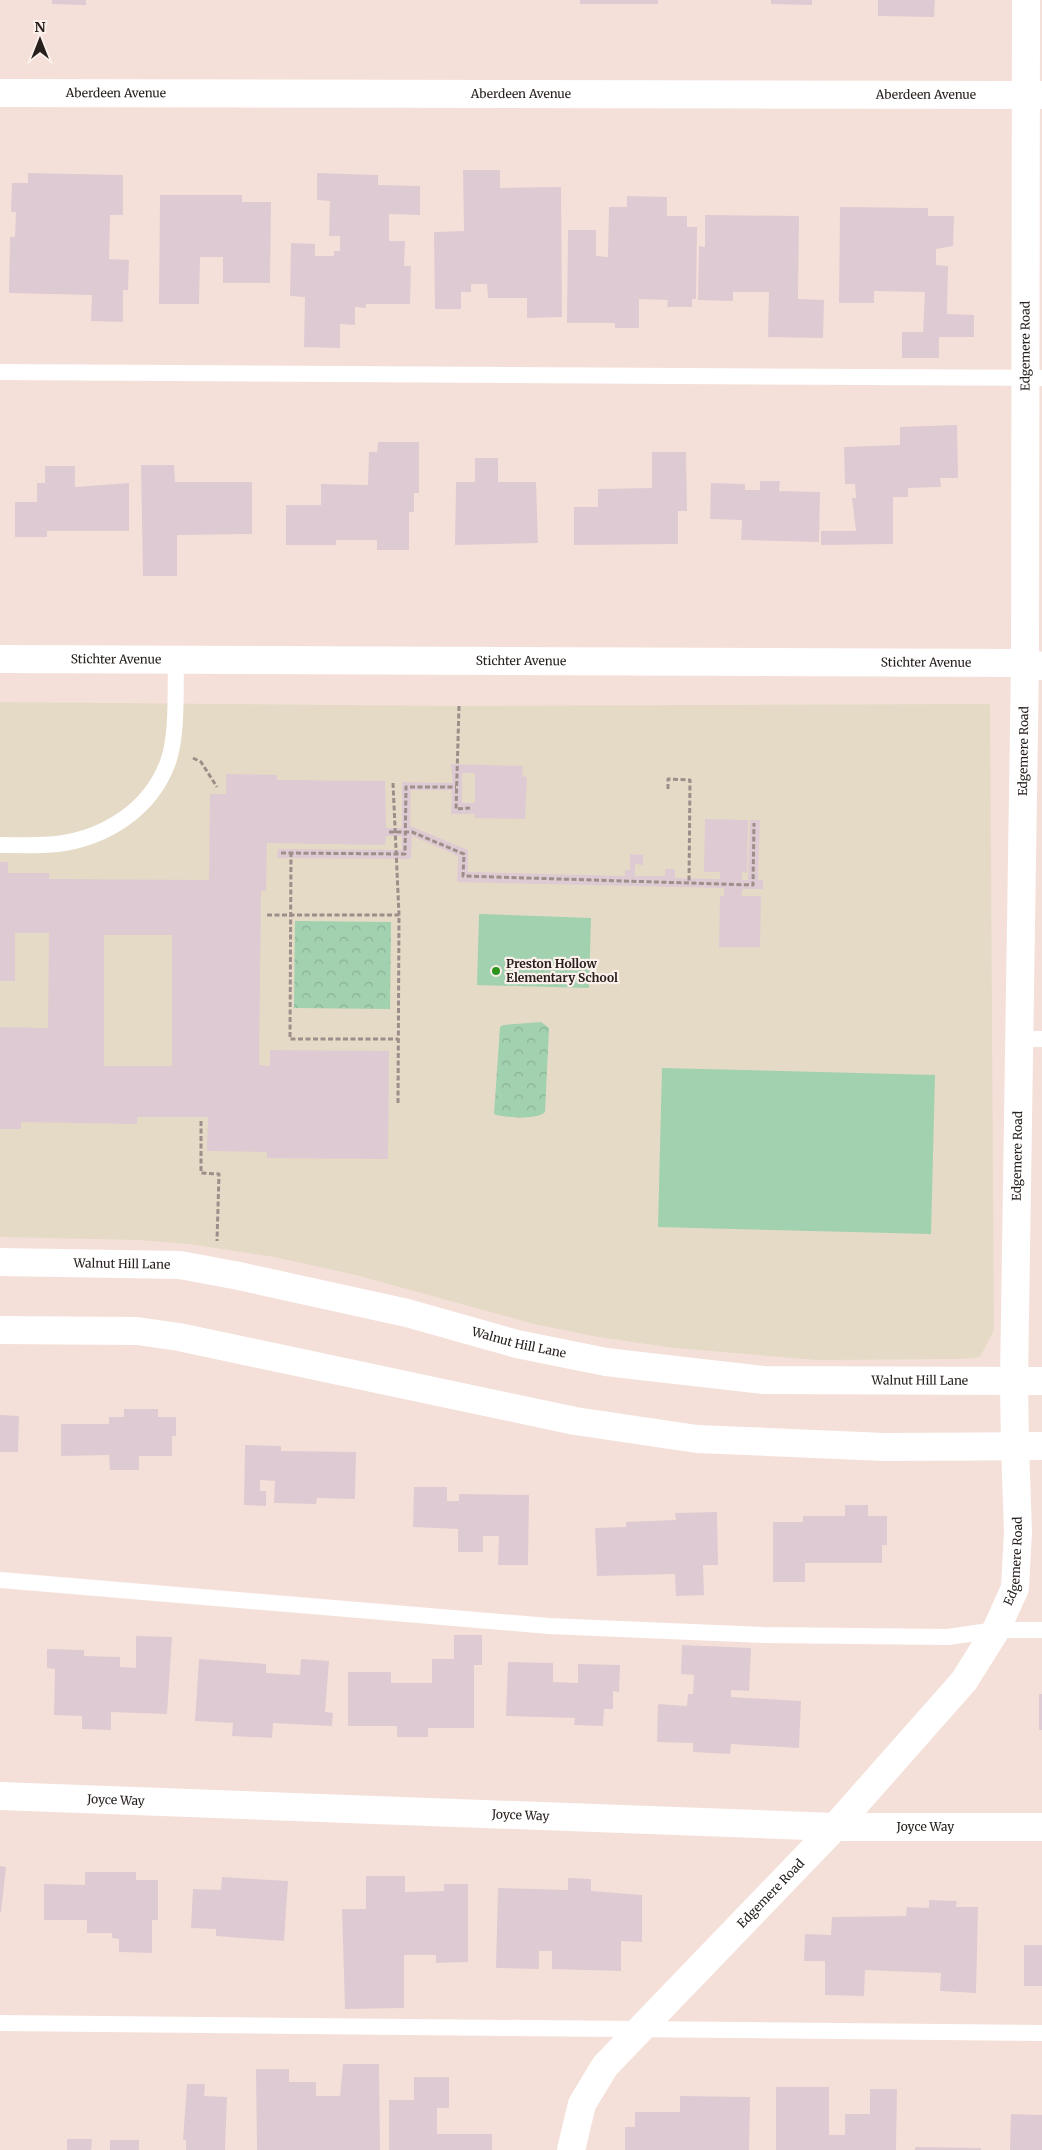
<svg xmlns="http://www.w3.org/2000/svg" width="1042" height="2150" font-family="Merriweather,serif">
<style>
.education{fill:#e5dac6}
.park{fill:url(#park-crowns)}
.pitch{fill:#a1d1af}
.building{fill:#decad2;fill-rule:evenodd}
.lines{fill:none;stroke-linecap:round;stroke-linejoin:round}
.path{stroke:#9d8e89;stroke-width:3;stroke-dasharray:5 2.5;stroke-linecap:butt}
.service{stroke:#fff;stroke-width:16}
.minor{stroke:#fff;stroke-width:28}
.tertiary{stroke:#fff;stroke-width:28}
.secondary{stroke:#fff;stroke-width:28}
.poi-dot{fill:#2a931a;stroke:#fcf0eb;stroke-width:2}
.labels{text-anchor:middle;stroke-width:4.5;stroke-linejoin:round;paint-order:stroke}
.street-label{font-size:12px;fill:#27201d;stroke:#fcf0eb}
.poi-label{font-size:12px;font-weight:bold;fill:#27201d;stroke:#fcf0eb;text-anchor:start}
</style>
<defs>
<pattern id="park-crowns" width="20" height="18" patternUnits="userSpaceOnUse" patternTransform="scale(1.25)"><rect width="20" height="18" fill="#a1d1af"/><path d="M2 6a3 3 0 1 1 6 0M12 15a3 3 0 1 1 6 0" fill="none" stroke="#8bb396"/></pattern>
</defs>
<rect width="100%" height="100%" fill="#f5e0d9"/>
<path class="education" d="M0,702L459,706L990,704L994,1330L980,1357L963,1359L816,1360L674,1348L598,1337L534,1324L356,1275L274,1257L189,1244L138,1240L0,1237Z"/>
<path class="park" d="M295,921L391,922L390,1009L294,1008Z
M541,1022L549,1028L545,1112C538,1120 504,1118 494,1114L500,1027L503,1025Z"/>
<path class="pitch" d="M479,914L591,918L589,988L477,985Z
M662,1068L935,1075L931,1234L658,1227Z"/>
<path class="building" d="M52,0H86V5L52,4Z
M580,0H658V4H580Z
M771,0H812V5L771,4Z
M878,0H935L934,17L878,16Z
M463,170H500V188L561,187L562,317L527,318V298H488L487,284H471V292H461V309H435L434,232L464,231Z
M28,173L123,175V215H110L109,259L129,260L128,290H123V322L91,321L92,295L9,293L10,237H15L16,212H11L12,183H28Z
M317,173L378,175V185L420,186V215L389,214V241H405L404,266H411L410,304H366V308L355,307V325L340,324V348L304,347L305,297L290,296L291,243L315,244V256H334V251H340V236H329L330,201L317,200Z
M160,195H242V202H271L270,283H223V257H200L199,304H159Z
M627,196L667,197V216H687V227H697L696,299H692V307H667L668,300L639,299V328H615V323H567L568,230H596V256L608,257L609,207H627Z
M840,207L928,208V216H954L953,246L936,249V265L948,266L947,314L974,315V337H939V358H902V332H923L925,292L874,291V303H839Z
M705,215L799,216L798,299L824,300L823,338L768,337L769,292H733V301L698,300L699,246L705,247Z
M957,425L958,478H940L941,487L908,488V497H893V544L821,545V531H856L852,498H856L855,484H845L844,447L900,445V427Z
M378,442H419V493H414V512H409V550H377V540H336V545H286V505H321V484L368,485L369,452H377Z
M652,452H686L687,511H678V544L574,545V507H598V489L652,488Z
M475,458H498V482H536L538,543L455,545L456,482H475Z
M141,465H174L175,482H252V534L177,535V576H143Z
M45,466H75V487L129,483V531H47V537H15V502H37V483H45Z
M760,481H780L779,491L820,492L819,542L741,540L742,520L710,519L711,483L745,484V490H760Z
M451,764L523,766L522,776L527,777L525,819L475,818V814H451L452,790H411L410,826L468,850V872L625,876V870H630V854L643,855V865L635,864V876H665V869H675V878L720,879V872H704L705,819L748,820L747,873L742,872V880H748L750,820H760L758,880H763V889H742V896H761L760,947H719L720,896H724V888L457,882L458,856L412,836L411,859L277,858L278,849L402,850V836H386L385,845L267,843L266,891H261L259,1065L270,1066V1050L389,1051L388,1159L267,1158V1152L207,1151L208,1117H137V1124L21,1122V1129H0V1027L48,1028L49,933H15V981H0V862H8V873H49V879L209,880L210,794H226V774L277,775V780L385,781L386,828H402V782L453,783ZM462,773H475V803H462ZM104,935H172V1066H104Z
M124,1409H158V1417H176V1436H172V1456H139V1470H110L109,1455L61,1456V1424H109V1417H124Z
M0,1415L19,1416L18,1452H0Z
M245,1445L281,1446V1451L356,1452L355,1499L317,1498L316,1504L274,1503L275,1481L260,1480V1491H266V1506L244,1505Z
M414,1487H447V1501H459V1494L529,1495L528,1565H498L499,1536H483V1552H458V1529L413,1527Z
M845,1505H868V1516H887V1545H882V1563H805V1582H773V1522H803V1516H845Z
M717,1512L718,1565H703L704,1595L676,1596L675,1574L597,1576L595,1528L626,1527V1522L676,1520L675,1513Z
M454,1635H482V1665H474V1728H428V1737H397V1726H348V1672H391V1683H432V1659H454Z
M136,1636L172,1637L167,1714L111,1712V1730L82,1729V1716L54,1715L55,1669L47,1668V1649L84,1650V1656L120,1657V1667L136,1668Z
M682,1645L751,1648L749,1691L731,1690V1697L801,1701L799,1748L731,1744L730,1754L693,1752V1743L657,1742L658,1704L687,1706L688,1694H693L694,1675L681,1674Z
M199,1659L266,1664V1673L300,1675L301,1659L329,1661L325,1712L333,1713L332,1726L273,1723L272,1738L232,1736L233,1723L195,1721Z
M508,1662L553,1663V1682L578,1683V1664L620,1665L619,1692L613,1691V1709H604L603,1726L574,1725L575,1718L506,1716Z
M1039,1694H1042V1730H1039Z
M0,1866L6,1867L1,1912H0Z
M85,1872H136V1880H158V1920H152V1953L119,1952V1939L112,1938V1933H87V1920H44V1884L85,1885Z
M366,1876H405V1892L444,1891V1884H468V1962L436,1963V1955H404V2008L345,2009L342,1909H366Z
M222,1877L288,1881L284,1941L216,1936V1929L191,1928L193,1889L221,1890Z
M568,1878L591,1879V1891L642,1895V1942L621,1941V1971L552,1969V1951H539V1969L496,1968L498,1888L568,1890Z
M929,1900L957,1901L956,1907H978L976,1993L940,1991L941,1973L865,1970L864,1996L825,1995V1961H804L805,1934L831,1935L832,1917L906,1916L907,1907L929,1908Z
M1024,1945H1042V1986H1024Z
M343,2064H379L380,2150H257L256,2069H289V2082H316V2096H340Z
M414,2077H449V2108H437V2134H492V2150H389V2100H414Z
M187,2084H205L204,2096L227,2097L225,2150H186V2140H183Z
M776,2087H829V2135H845V2114H870V2089H897L896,2150H776Z
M680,2096L750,2097L749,2150H625V2127H635V2112H680Z
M1011,2114L1042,2115V2150H1010Z
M67,2139H92L91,2150H67Z
M110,2140H139V2150H110Z
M915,2147L981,2148V2150H915Z"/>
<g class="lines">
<path class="path" d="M459,706L456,809L470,808
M193,758L201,762L217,787
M393,783L399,915
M668,789V779L690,780L689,883
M389,832H412L464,854L463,876L753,885L754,823
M291,852L290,1039H398
M281,853L405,854L406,787H456
M267,915H399L398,1105
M201,1121V1173L219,1174L217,1241"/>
<path class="service" d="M0,372L1042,378
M0,845C19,845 39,846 57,844C106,838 151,809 168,762C178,734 175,689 176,659
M1019,1039H1042
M0,1580L549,1626L764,1635L948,1637L996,1630H1042
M0,2023L1042,2033"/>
<g class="minor">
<path id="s1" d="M0,93L1042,95"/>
<path id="s2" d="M0,659L1025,663L1042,666"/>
<path id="s3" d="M0,1796L835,1827H1042"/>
<path id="s4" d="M571,2150L582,2104L605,2066L835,1827L964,1681L996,1630L1015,1588L1018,1531L1015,1447"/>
</g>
<path class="tertiary" id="s5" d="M1015,1447L1014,1382L1025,663L1026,0"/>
<g class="secondary">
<path id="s6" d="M0,1262L180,1265L239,1276L407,1313L517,1344L606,1362L764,1380L1042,1381"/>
<path d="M0,1330L137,1331L179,1337L575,1421L697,1439L885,1447L1042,1446"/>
</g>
</g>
<circle class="poi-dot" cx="496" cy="971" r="5"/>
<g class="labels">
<g class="street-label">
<text dy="4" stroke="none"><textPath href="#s1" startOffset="116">Aberdeen Avenue</textPath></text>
<text dy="4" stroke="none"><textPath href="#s1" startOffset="521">Aberdeen Avenue</textPath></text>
<text dy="4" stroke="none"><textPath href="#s1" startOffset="926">Aberdeen Avenue</textPath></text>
<text dy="4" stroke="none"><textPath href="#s5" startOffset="1101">Edgemere Road</textPath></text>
<text dy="4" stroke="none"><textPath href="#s2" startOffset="116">Stichter Avenue</textPath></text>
<text dy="4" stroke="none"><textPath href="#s2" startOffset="521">Stichter Avenue</textPath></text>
<text dy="4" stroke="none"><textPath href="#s2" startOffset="926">Stichter Avenue</textPath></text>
<text dy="4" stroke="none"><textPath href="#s5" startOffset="696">Edgemere Road</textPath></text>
<text dy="4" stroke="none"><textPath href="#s5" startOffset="291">Edgemere Road</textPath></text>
<text dy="4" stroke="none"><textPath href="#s6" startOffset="122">Walnut Hill Lane</textPath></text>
<text dy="4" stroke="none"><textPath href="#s6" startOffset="528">Walnut Hill Lane</textPath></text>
<text dy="4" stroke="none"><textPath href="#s6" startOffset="932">Walnut Hill Lane</textPath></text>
<text dy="4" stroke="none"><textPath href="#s4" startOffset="751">Edgemere Road</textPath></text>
<text dy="4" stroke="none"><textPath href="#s3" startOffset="116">Joyce Way</textPath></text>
<text dy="4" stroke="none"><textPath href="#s3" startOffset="521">Joyce Way</textPath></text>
<text dy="4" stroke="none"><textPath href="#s3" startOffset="926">Joyce Way</textPath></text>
<text dy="4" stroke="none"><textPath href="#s4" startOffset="331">Edgemere Road</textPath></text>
</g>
<g class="poi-label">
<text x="506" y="968">Preston Hollow<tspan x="506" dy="14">Elementary School</tspan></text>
</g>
</g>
<g transform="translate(40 40)" stroke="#fcf0eb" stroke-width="4" paint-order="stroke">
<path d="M0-4L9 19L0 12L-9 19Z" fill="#27201d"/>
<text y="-8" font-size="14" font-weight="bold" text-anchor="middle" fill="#27201d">N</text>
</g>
</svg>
